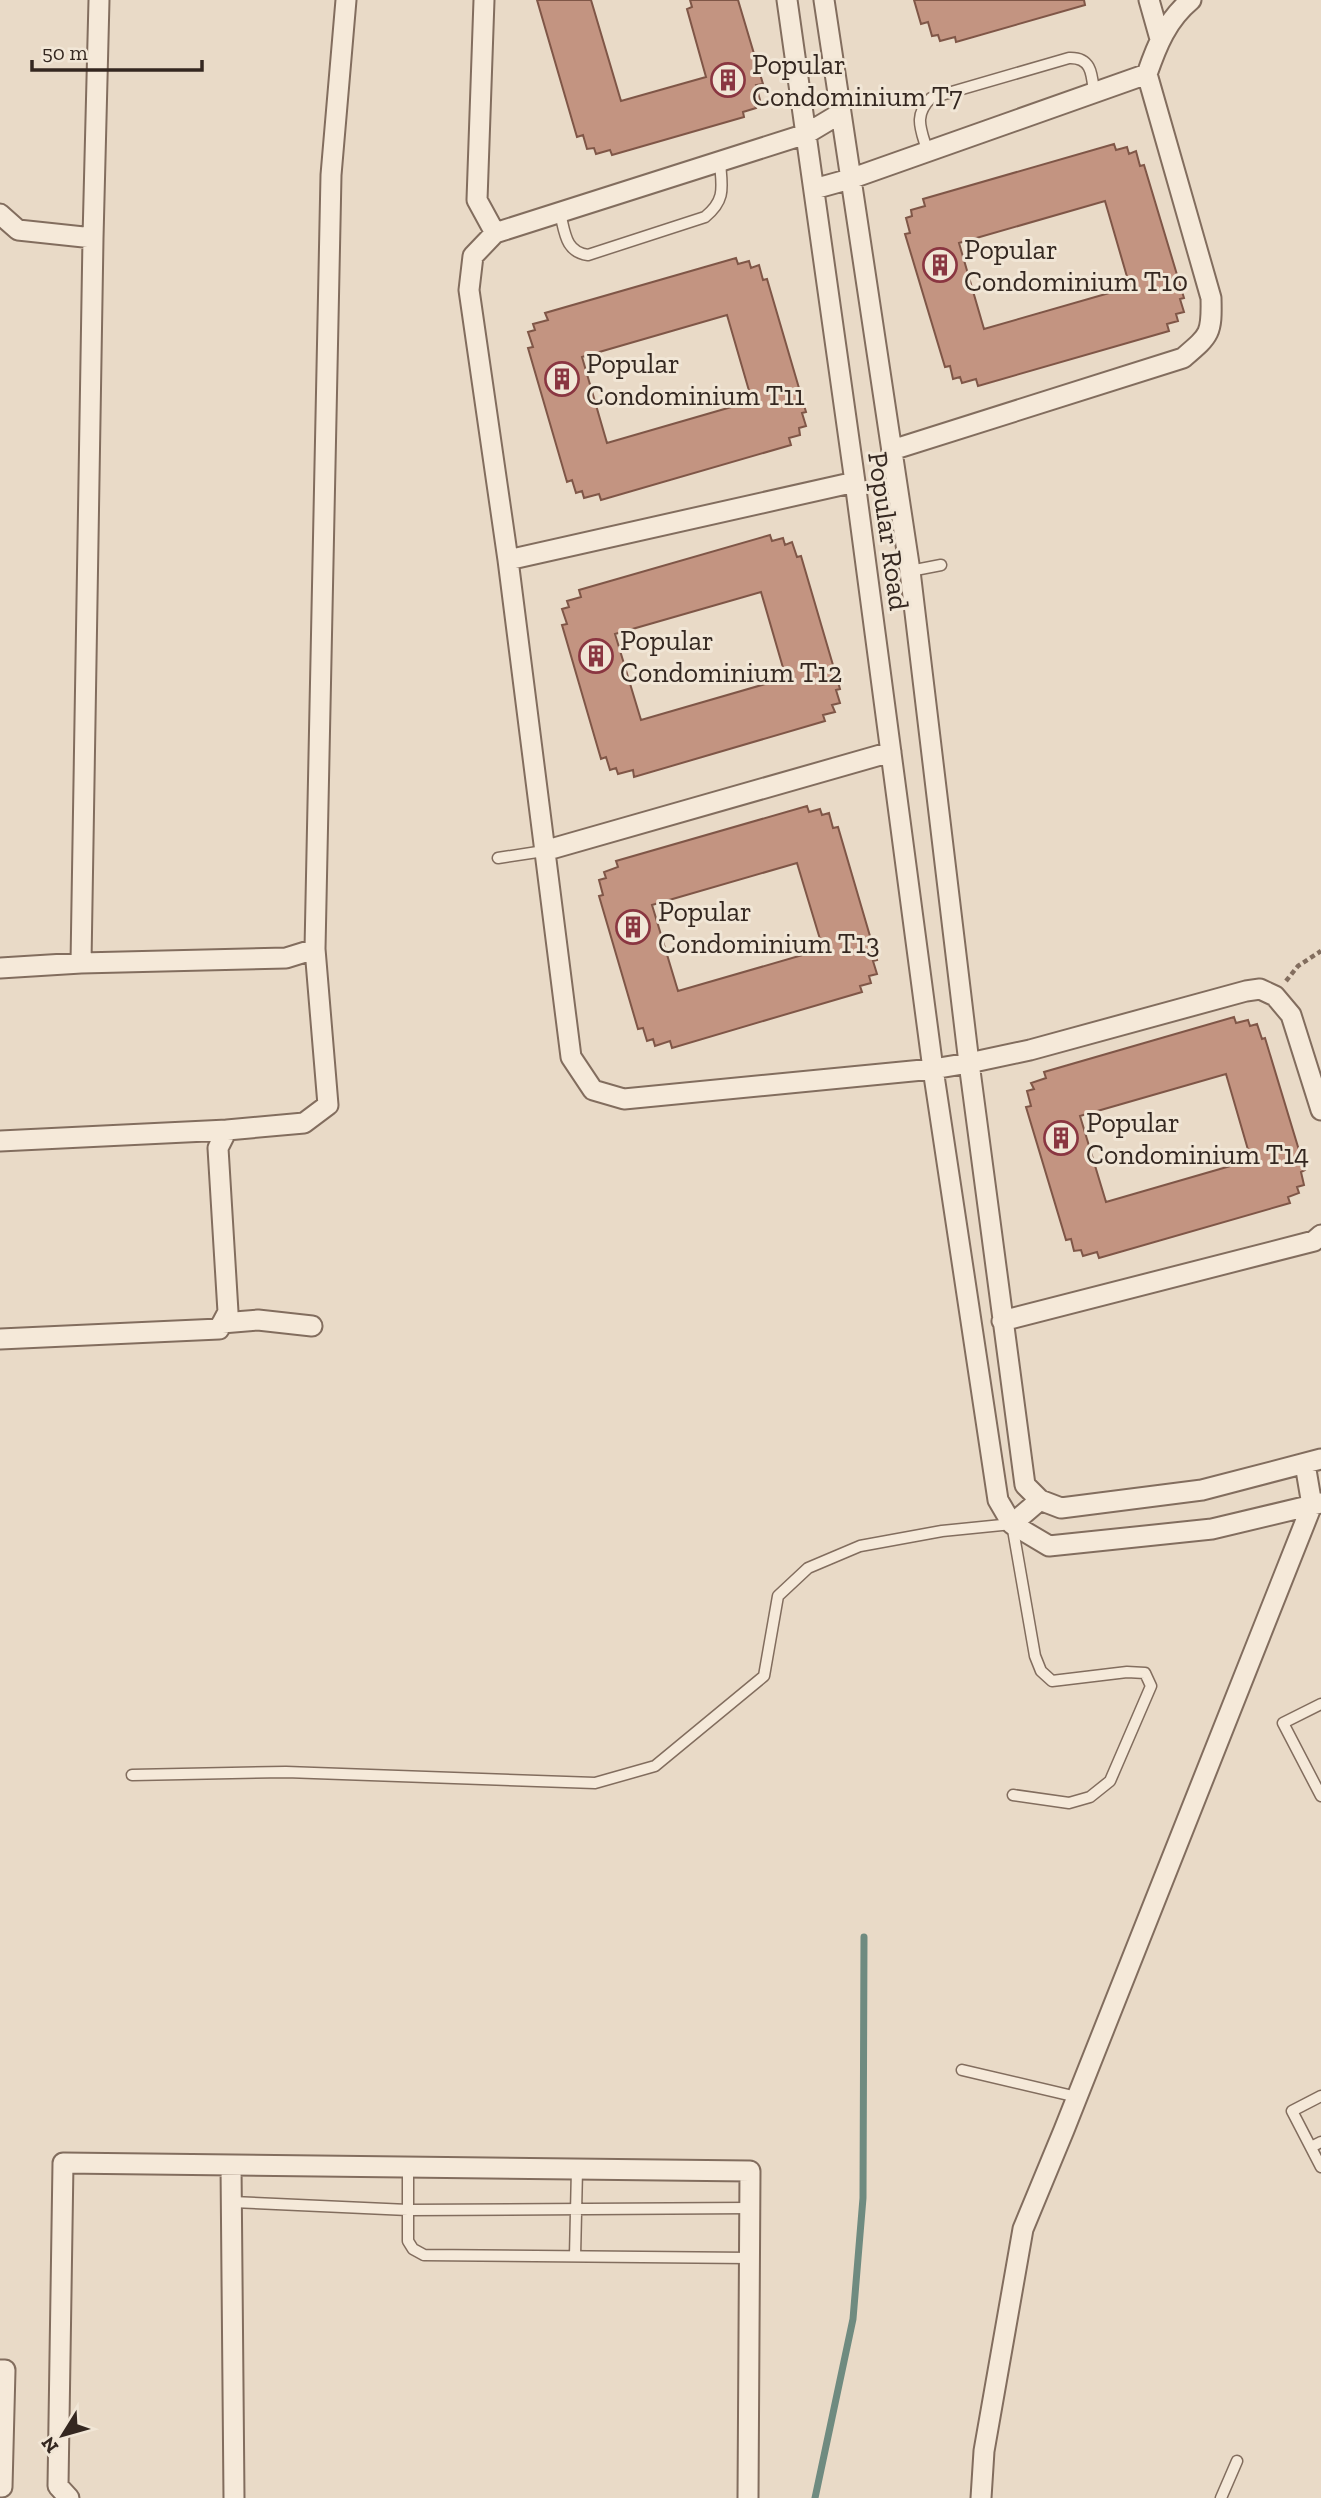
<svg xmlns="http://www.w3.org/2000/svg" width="1321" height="2498" font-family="'Zilla Slab',serif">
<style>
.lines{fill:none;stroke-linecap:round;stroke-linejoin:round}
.stream{stroke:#6f8b80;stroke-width:7}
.building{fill:#c39481;stroke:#7f5647;stroke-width:2;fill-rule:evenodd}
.lane-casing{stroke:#826d5e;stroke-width:13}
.street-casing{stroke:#826d5e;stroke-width:23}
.path{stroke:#826d5e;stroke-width:4.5;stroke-dasharray:5 3.5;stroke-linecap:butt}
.lane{stroke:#f5e9d9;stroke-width:10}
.street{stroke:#f5e9d9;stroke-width:19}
.labels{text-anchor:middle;stroke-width:6;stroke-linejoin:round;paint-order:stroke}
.poi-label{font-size:28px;fill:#342720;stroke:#f1e6d6;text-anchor:start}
.street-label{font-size:28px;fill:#342720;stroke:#f1e6d6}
</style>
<rect width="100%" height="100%" fill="#e9dac7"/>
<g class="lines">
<path class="stream" d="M815,2498L853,2319L863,2198L864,1937"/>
</g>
<path class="building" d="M537,0H591L621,101L706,77L687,9L692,7L690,0H738L763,84L756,85L760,100L754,102L756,108L743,112L744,117L612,155L610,150L596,154L594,148L587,149L583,135L577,137Z
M914,0H1084L1085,5L956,42L955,37L940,41L938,35L932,36L928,22L921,24Z
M1114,144L1116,150L1127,147L1129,154L1136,151L1140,166L1144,165L1184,298L1180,299L1184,312L1176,314L1178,321L1167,324L1169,331L978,386L976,379L962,383L960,377L953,379L950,366L945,367L905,234L910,233L906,218L912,216L911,210L925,206L923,199ZM1105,201L1130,287L984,329L959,243Z
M736,258L738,264L749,261L751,268L759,265L763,280L767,279L806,412L802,413L806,426L799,428L800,435L789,438L791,445L601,500L599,494L584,498L582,491L576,493L572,480L567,482L528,348L533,347L528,332L535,330L533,324L548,320L545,313ZM727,315L752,401L607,443L582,357Z
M770,535L772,541L783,538L785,545L792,542L797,557L801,556L840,689L836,690L840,703L832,705L835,712L823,715L825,721L634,777L633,770L618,774L616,768L610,770L606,757L601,759L562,625L567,624L562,609L569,607L567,601L581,597L579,590ZM761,592L786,678L641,720L615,634Z
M807,806L809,812L820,809L822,815L829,813L833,828L838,827L877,960L873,961L877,974L869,976L871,983L860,986L862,992L770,1019L672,1048L670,1041L655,1046L653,1039L647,1041L643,1028L638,1029L599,896L603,895L599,880L606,878L604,872L618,867L616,861ZM797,863L823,949L678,991L652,905Z
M1234,1017L1236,1023L1248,1020L1250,1026L1257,1024L1262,1039L1265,1038L1305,1170L1301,1172L1304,1185L1297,1187L1299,1193L1288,1197L1290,1203L1099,1258L1097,1252L1083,1256L1081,1250L1074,1251L1071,1239L1066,1240L1026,1107L1031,1106L1027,1091L1034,1089L1031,1083L1046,1078L1044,1072ZM1226,1074L1251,1160L1106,1202L1080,1116Z"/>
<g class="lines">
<g class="lane-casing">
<path id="lane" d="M927,150C921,129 913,116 931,98L1069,58C1092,57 1092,75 1094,93
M560,213C565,232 565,252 588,255L705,217C726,200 722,187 720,163
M910,571L941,565
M498,858L544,851
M1321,1704L1283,1723L1321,1796
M132,1775L286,1772L595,1783L655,1766L764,1676L778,1596L808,1568L860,1546L942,1531L1012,1524L1035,1656L1041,1671L1052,1681L1127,1672L1145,1673L1151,1686L1110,1781L1090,1797L1069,1803L1013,1795
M962,2070L1077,2097
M1321,2096L1292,2111L1321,2167
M1311,2147L1321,2142
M408,2167V2241L413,2249L424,2255L750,2258
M232,2202L408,2210L750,2208
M575,2256L577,2169
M1221,2498L1237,2461"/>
</g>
<g class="street-casing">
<path id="street" d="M484,0L477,200L495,233
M787,0L855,482L933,1069L998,1500L1012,1524L1049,1546L1212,1529L1321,1503
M824,0L910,571L969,1063L1025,1485L1040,1500L1061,1508L1202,1490L1321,1459
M1149,0L1160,39
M841,113L806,134L495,233L473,256L469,290L508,560L571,1057L593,1090L624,1099L933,1069L969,1063L1030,1050L1246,991L1260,989L1275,996L1291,1015L1321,1110
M814,189L850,179L1147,74
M0,214L18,230L93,238
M892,450L1183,358C1210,335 1212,334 1211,298L1147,74C1157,45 1167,20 1191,0
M508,560L855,482
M544,851L891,752
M81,963L93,238L99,0
M0,968L81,963L286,958L315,949
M0,1141L227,1130
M1002,1321L1314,1241L1321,1235
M222,1323L258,1320L312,1326
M0,1339L219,1329L228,1312L218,1148L227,1130L304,1123L328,1105L315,949L331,175L346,0
M1012,1524L1040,1500
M231,2165L234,2498
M0,2370H5L2,2487H0
M69,2498L58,2486L63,2163L750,2171L748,2498
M981,2498L984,2451L1023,2229L1064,2130L1312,1505L1305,1464"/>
</g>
<path class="path" d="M1286,981L1298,966L1321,951"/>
<use href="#lane" class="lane"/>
<use href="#street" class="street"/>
</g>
<defs>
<g id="building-ring" transform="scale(1.75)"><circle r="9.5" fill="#f1e6d6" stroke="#8a3641" stroke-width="1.5"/><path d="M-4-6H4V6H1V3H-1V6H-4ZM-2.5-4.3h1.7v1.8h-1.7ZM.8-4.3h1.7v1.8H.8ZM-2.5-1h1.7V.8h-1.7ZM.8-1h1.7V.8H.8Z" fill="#8a3641"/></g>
</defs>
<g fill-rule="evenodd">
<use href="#building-ring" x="728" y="80"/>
<use href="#building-ring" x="940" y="265"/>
<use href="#building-ring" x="562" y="379"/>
<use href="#building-ring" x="596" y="656"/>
<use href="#building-ring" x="633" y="927"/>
<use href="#building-ring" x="1061" y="1138"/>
</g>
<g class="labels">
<g class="poi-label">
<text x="752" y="74">Popular<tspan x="752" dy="32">Condominium T7</tspan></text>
<text x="964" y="259">Popular<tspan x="964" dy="32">Condominium T10</tspan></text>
<text x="586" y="373">Popular<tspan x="586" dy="32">Condominium T11</tspan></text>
<text x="620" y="650">Popular<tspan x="620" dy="32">Condominium T12</tspan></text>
<text x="658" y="921">Popular<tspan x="658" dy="32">Condominium T13</tspan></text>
<text x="1086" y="1132">Popular<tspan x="1086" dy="32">Condominium T14</tspan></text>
</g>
<g class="street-label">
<text transform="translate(889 531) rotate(82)" y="10">Popular Road</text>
</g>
</g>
<g transform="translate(63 2435) rotate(233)" stroke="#f1e6d6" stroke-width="5" paint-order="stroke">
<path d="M0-5L12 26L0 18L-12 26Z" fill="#342720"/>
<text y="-10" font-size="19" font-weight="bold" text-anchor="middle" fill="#342720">N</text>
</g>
<path d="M32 60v10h170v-10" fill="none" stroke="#342720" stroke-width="3.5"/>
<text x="42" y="60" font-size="21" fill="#342720" stroke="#f1e6d6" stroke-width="5" paint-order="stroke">50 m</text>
</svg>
